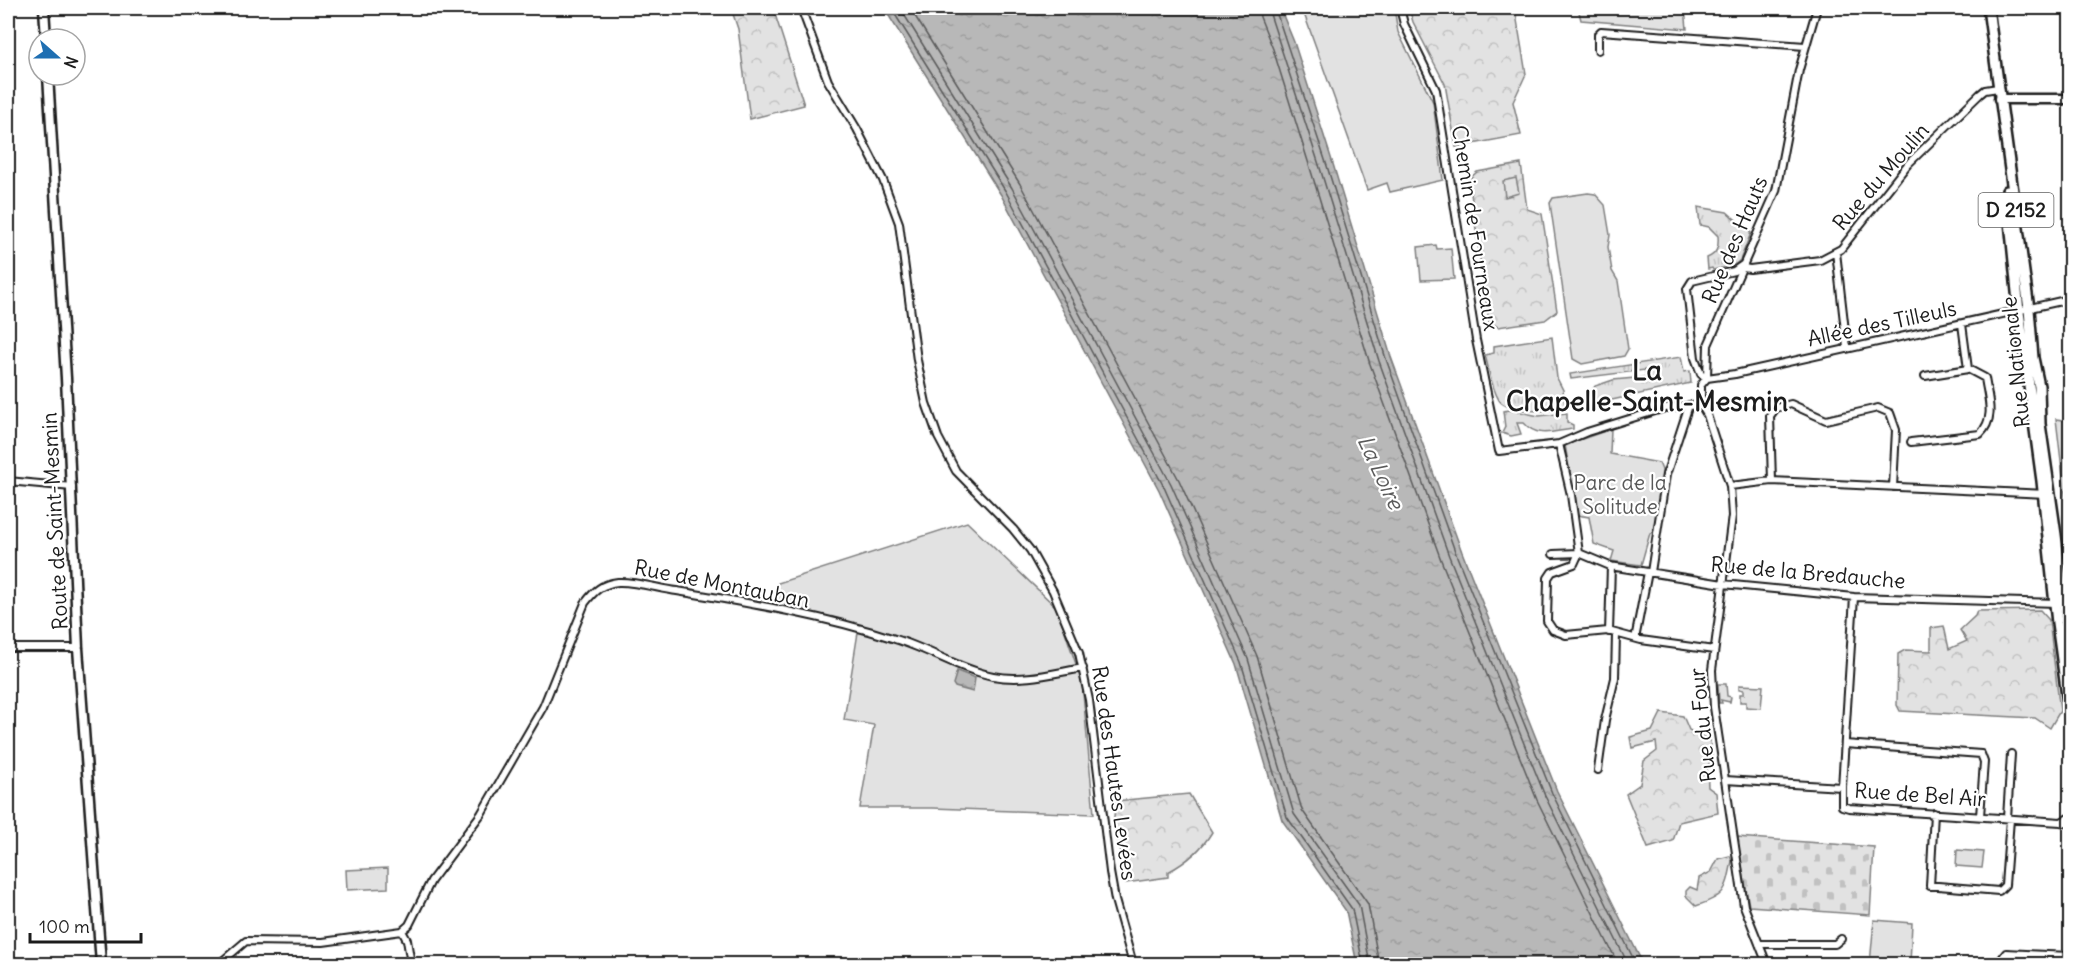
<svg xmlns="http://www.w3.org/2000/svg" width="2078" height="972" font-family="Delius,sans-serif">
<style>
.grass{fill:url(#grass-tufts);stroke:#7f7f7f;stroke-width:1.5}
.forest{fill:url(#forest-crowns);stroke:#7f7f7f;stroke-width:1.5}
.cemetery{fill:url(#cemetery-stones);stroke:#7f7f7f;stroke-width:1.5}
.green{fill:#e2e2e2;stroke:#7f7f7f;stroke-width:1.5}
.water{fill:url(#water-ripples);stroke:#7a7a7a;stroke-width:1.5}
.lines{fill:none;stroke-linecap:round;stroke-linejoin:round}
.shore{stroke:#5a5a5a;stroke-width:1.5}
.street-casing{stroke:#1c1c1c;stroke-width:10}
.secondary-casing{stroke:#1c1c1c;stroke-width:13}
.primary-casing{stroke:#1c1c1c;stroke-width:14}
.street{stroke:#fff;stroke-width:6}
.secondary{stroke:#fff;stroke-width:8}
.primary{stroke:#fff;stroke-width:9}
.labels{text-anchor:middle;stroke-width:4.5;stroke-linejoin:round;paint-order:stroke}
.shield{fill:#fff;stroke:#606060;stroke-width:1.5}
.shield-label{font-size:20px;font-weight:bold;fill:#1c1c1c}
.street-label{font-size:21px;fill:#1c1c1c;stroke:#fff}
.park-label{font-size:21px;fill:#575757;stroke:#fff}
.water-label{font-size:22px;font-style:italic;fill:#5a5a5a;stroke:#fff}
.district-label{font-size:27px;font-weight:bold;fill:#1c1c1c;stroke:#fff}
</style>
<defs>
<pattern id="grass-tufts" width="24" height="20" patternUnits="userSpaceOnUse" patternTransform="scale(1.5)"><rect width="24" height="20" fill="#e2e2e2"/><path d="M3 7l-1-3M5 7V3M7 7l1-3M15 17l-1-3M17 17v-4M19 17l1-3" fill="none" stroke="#c1c1c1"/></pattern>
<pattern id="forest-crowns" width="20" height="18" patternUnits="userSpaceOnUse" patternTransform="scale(1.5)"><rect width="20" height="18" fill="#e2e2e2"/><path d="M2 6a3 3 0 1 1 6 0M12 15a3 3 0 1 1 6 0" fill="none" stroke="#c1c1c1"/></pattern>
<pattern id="cemetery-stones" width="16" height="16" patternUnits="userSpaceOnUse" patternTransform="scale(1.5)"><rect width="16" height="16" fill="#e2e2e2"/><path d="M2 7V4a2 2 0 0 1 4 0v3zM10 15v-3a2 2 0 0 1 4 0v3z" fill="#c1c1c1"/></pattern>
<pattern id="water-ripples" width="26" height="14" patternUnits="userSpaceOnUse" patternTransform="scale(1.5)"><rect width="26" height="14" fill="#b8b8b8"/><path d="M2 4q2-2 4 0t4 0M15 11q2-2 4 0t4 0" fill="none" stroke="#9e9e9e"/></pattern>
</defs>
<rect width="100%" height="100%" fill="#fff"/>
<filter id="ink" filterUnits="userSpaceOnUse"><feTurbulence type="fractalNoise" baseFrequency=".0167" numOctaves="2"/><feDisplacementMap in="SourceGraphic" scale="12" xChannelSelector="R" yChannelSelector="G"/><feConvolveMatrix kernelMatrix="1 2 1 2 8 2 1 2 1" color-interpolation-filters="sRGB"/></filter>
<g filter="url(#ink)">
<path class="grass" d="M1698,207L1727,212L1751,233L1740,260L1737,263L1732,266L1713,270L1712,268L1708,269L1707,258C1717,254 1719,247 1718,236L1709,227L1700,225Z
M1552,337L1557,378L1563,390L1566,410C1551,411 1508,414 1499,400C1491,387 1489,369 1485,355L1494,353V346Z
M1681,357L1684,372L1690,371L1691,383L1598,403L1594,400L1592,391L1595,386L1613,380L1646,377L1645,370L1571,379L1570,374Z
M1510,410L1539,416L1567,413V422L1573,425V429C1554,431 1538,439 1524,423H1517L1521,434L1511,436L1502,433L1505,427L1503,411Z"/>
<path class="forest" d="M731,8H773L804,105L750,119L738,29Z
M1409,8H1515L1526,74L1513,102L1521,135L1456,147L1445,84L1413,22Z
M1521,164L1527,209L1542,214L1557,311L1545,320L1498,327L1489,322L1469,179L1477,172Z
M2040,610L2049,620L2060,711L2050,728L2035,718L1900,711L1897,705L1898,654L1905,650L1931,651V628L1944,626L1949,649L1967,641L1960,630L1975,616L1977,611Z
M1661,713L1683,716L1689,730L1710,740L1712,758L1707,767L1708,787L1716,793L1718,813L1679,822L1673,841L1648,848L1626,794L1640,784L1644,761L1657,751L1656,742L1632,748L1630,737L1652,731Z
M1189,794L1212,832C1202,849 1185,863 1168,872V877L1126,883L1114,818L1115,801Z
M1730,856L1732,861C1726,891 1726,896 1696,906L1686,896V891L1690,887L1697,890L1699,878L1711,872L1718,859Z"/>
<path class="cemetery" d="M1737,837L1874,847L1870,915L1749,906Z"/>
<path class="green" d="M1302,8H1394L1398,32L1433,102L1443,180L1390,192L1387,183L1367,190Z
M1578,8H1685L1687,29L1581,20Z
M1516,178L1519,193L1505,197L1503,181Z
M1588,193L1595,194L1605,205L1610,235L1608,247L1612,271L1618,281L1628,349L1624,356L1582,364L1573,359L1550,203L1553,198Z
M1436,245L1437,249L1451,248L1454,279L1421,280L1418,247Z
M2056,419L2070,421V511H2067Z
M1611,429L1610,454L1659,463L1662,470L1656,532L1650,533L1641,565L1611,561L1614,551L1594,544L1589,517L1577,515L1565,445Z
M967,522L1057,608L1082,682L1094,814L933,808H860L874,725L844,720L859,626L773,608L778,583Z
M1718,684H1726L1727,696L1731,697L1730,702L1721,700L1722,703H1719Z
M1739,685L1763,686L1761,708L1746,707V702H1740V694H1744V690L1739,689Z
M1957,850L1984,852L1982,868L1956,866Z
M388,868V888L347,890L346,870Z
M1874,920L1912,923L1910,964H1870Z"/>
<path class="water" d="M884,8H1280L1294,42L1333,164L1391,357L1462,552L1557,791L1643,964H1357L1346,911L1282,820L1236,664L1159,490L1001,195Z
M957,671L975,678L973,692L955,687L953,684Z"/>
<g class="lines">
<path class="shore" d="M891,8L1006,192L1164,487L1241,662L1287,817L1352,909L1363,964
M900,8L1012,188L1171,484L1248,659L1294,814L1359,905L1370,964
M910,8L1020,184L1179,480L1257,656L1302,810L1368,904L1379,964
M1259,8L1260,17L1273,49L1311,171L1370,364L1441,560L1537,800L1618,964
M1268,8L1320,168L1379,361L1449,556L1545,796L1628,964
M1275,8L1327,166L1386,359L1456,554L1552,793L1636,964"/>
<g class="street-casing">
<path id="street" d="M801,8L828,81L857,129L883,180L899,223L917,360L926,403L938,437L956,471L1013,529L1030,550L1053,591L1079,653L1089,700L1110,872L1115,900L1133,964
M1400,8L1404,24L1436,90L1476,340L1499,451L1559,444L1587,432L1665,408L1701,405
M1598,50V34L1601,31L1805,46
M1836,252L1847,348
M1743,268L1750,269L1820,260L1841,249L1908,164L1980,94L1985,90L1998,88
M1925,376L1968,369L1962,324
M1707,378L1701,385V405L1707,415L1730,486L1732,516L1712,670L1714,707L1744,906L1767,964
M1707,378L1708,345L1776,191L1799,70L1817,8
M1707,378L1735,374L2070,299
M1707,378L1701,374L1695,358L1687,289L1692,281L1734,271L1744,264
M1911,442L1980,434C1996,418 1988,399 1985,378L1968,369
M1559,444L1571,495L1579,553L1574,564L1552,572L1548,578L1547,621L1553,630L1566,635L1608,631L1641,640L1714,650
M8,481L72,487
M1772,481L1770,416L1776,408L1791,404L1826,420L1878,408L1890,413L1896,430L1893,487
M1730,486L1772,481L2047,494
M1553,554L1579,553L1610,566L1723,584L1774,589L1854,597L2057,603
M1651,572L1666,475L1689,405
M1854,597L1842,787V806L1849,808L2061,822L2070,824
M1609,632L1611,566
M1636,638V634L1648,572
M8,648H78
M1845,744L1981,754L1984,762L1980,816
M1598,770L1605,720L1615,678L1616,634
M1725,780L1842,787
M1934,813L1930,886H1938L1999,891L2005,885L2010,819
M2007,818L2011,754
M2061,822L2070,817
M402,931L409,925L431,881L481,814L543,707L585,603C595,590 602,584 618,582C635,581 660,589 677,591C750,603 825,616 895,639C929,649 959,669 993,676C1024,682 1053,673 1083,668
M402,931L407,940L411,964
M1759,944H1835L1841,939
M219,964L246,941L323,942L402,931
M1998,964L2006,953L2070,956"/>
</g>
<g class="secondary-casing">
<path id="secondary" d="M44,8L46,39
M48,75L66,378L78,648L101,964
M1999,99H2070"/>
</g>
<g class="primary-casing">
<path id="primary" d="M1988,8L2029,309L2033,358L2039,386L2040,424L2056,535L2070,655
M2007,191L2019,312L2042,481L2057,623L2070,718"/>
</g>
<use href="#street" class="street"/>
<use href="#secondary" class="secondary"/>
<use href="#primary" class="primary"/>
</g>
</g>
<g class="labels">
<rect class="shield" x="1978.5" y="193" width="75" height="34" rx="4.5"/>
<g class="shield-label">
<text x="2016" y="217">D 2152</text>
</g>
<g class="street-label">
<text transform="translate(1881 177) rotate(-49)" y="7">Rue du Moulin</text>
<text transform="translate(1475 228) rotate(81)" y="7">Chemin de Fourneaux</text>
<text transform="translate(1735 240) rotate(-67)" y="7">Rue des Hauts</text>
<text transform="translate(1882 324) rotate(-12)" y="7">Allée des Tilleuls</text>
<text transform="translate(2016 362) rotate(-96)" y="7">Rue Nationale</text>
<text transform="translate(55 521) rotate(-93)" y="7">Route de Saint-Mesmin</text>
<text transform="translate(1808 573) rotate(5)" y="7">Rue de la Bredauche</text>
<text transform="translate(722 584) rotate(11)" y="7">Rue de Montauban</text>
<text transform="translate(1703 725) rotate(-96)" y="7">Rue du Four</text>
<text transform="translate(1114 773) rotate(82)" y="7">Rue des Hautes Levées</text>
<text transform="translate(1920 795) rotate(4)" y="7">Rue de Bel Air</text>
</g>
<g class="park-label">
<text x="1620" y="490">Parc de la<tspan x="1620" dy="24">Solitude</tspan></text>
</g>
<g class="water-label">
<text transform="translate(1381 472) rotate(65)" y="8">La Loire</text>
</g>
<g class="district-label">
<text x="1647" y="380">La<tspan x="1647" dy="31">Chapelle-Saint-Mesmin</tspan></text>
</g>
</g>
<rect width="2078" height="972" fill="none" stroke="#fff" stroke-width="30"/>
<rect x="15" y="15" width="2048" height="942" fill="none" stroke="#1c1c1c" stroke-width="2" filter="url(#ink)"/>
<g transform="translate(57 57) rotate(111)"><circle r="28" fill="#ffffff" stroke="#a4a4a4" stroke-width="1.5"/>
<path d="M0-4.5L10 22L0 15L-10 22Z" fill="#1f6fb2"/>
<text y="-9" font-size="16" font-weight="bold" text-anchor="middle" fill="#1c1c1c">N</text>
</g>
<path d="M30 933v9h111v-9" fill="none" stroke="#1c1c1c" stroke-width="3"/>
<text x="39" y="933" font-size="18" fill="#1c1c1c" stroke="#ffffff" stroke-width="4.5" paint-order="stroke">100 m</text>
</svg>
